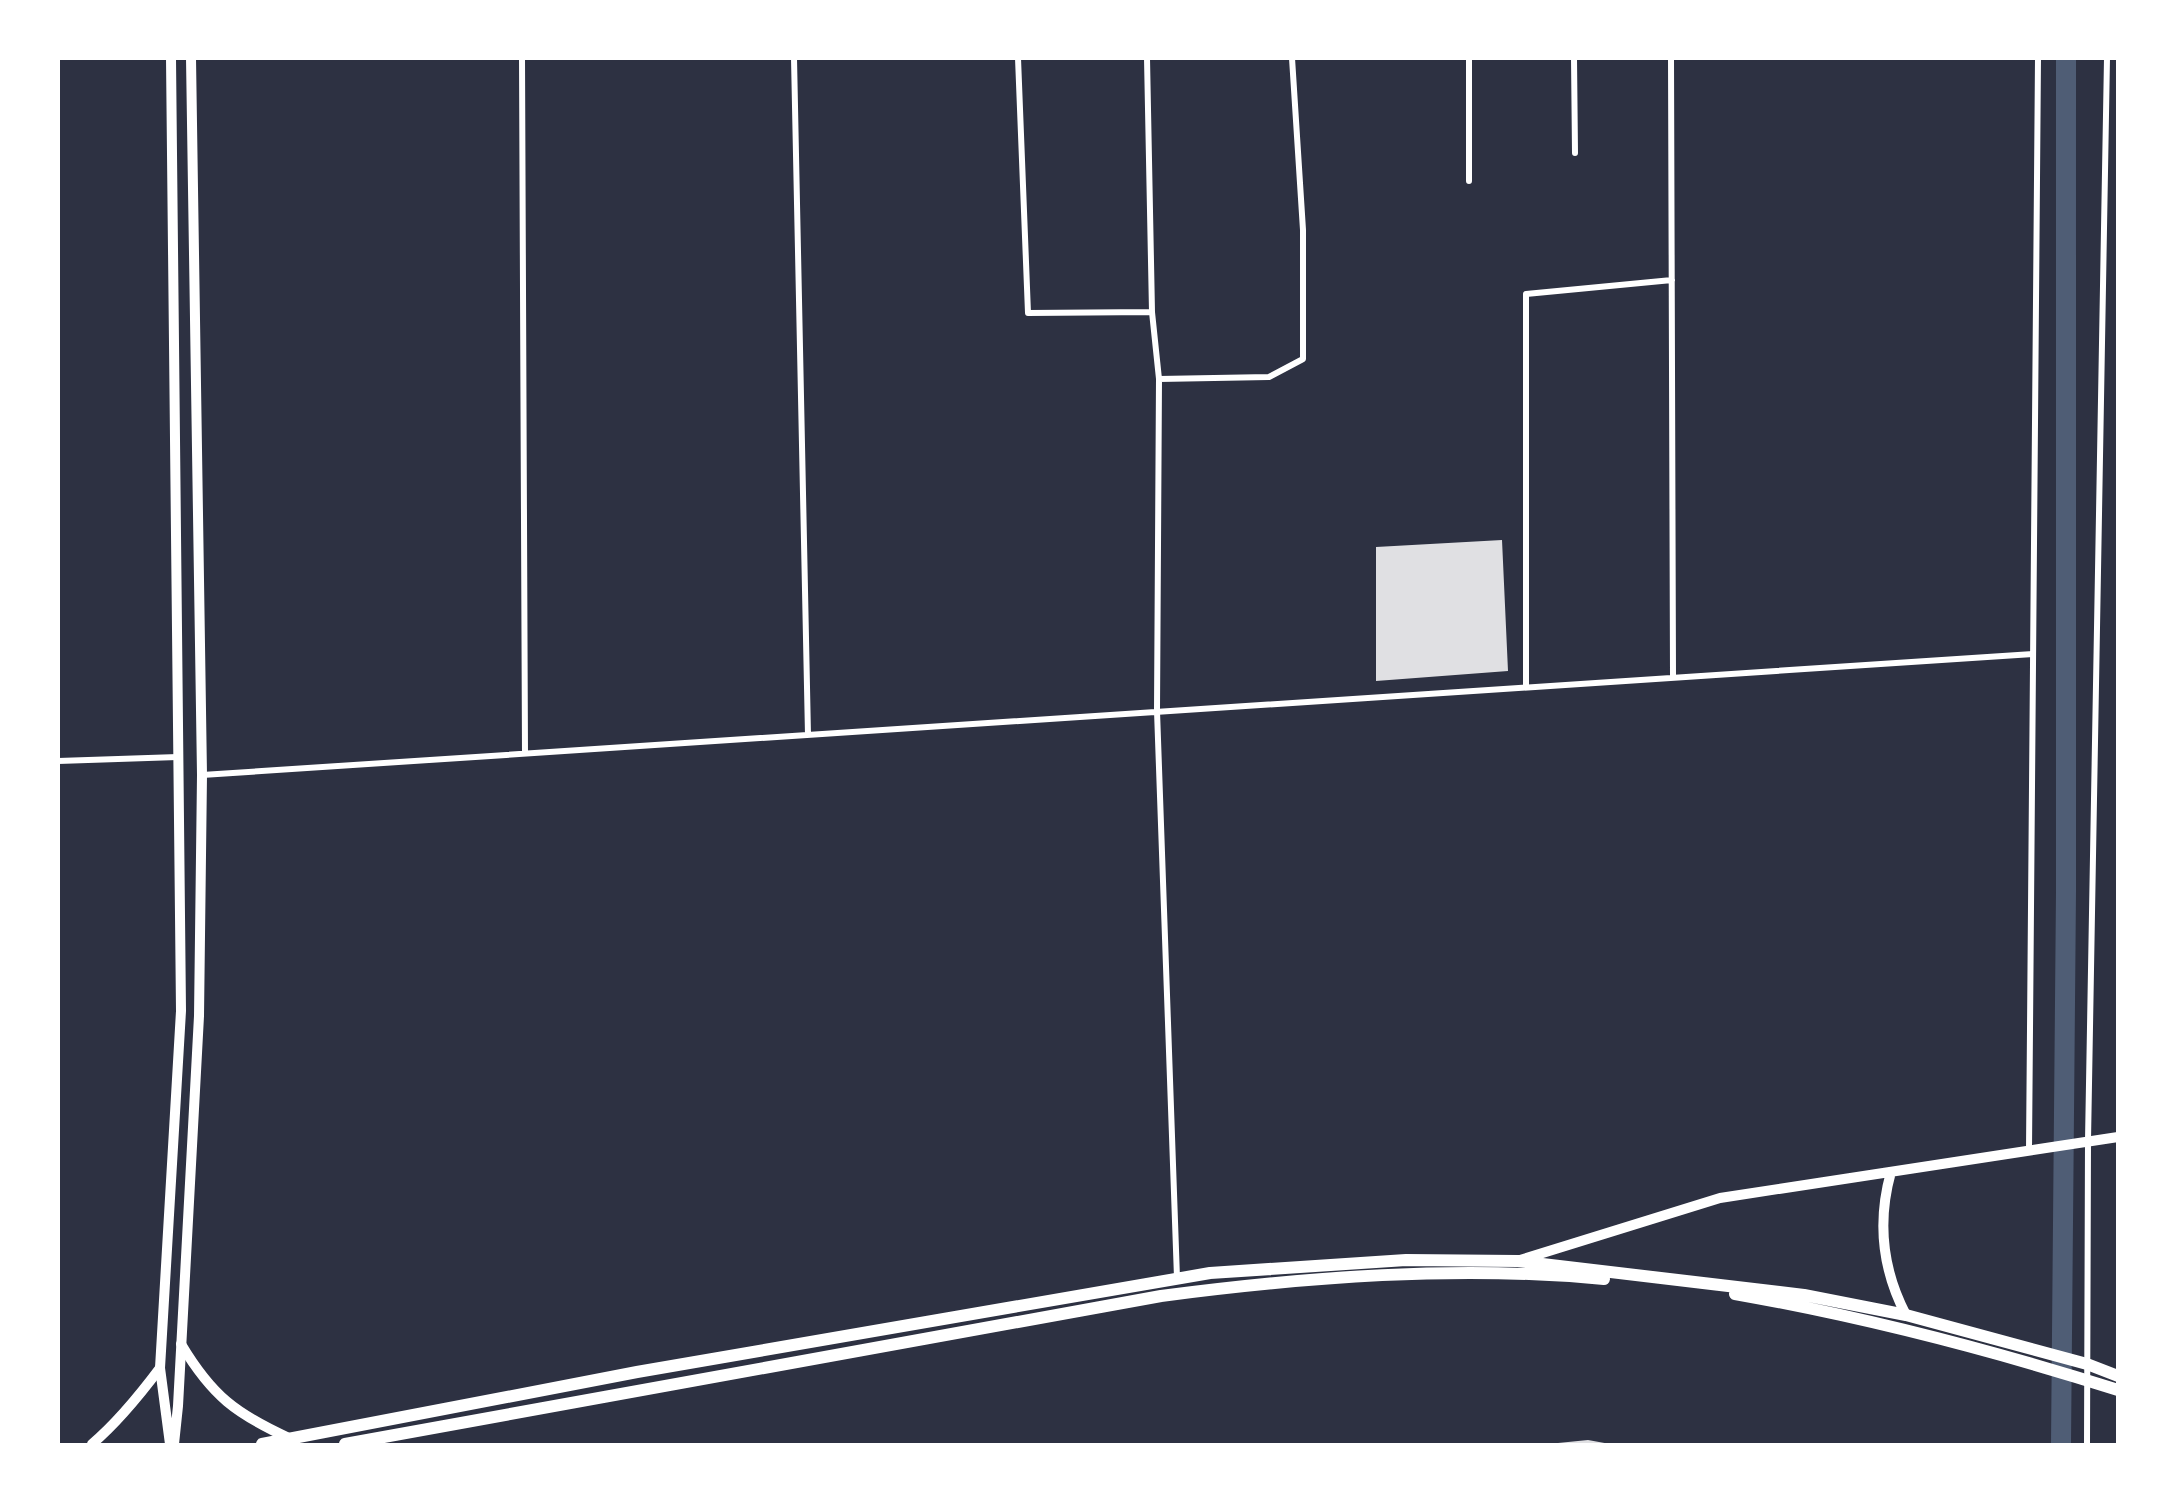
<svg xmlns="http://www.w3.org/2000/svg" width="2176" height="1503" font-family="Quicksand,sans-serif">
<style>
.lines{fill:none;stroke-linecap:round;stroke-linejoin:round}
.canal{stroke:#4f5d75;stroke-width:20}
.building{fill:#e0e0e3}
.minor{stroke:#fff;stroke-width:6}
.tertiary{stroke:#fff;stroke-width:10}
.secondary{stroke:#fff;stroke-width:10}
.primary{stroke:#fff;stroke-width:12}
</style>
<rect width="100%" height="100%" fill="#2d3142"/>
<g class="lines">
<path class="canal" d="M2061,1444L2066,892V58"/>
</g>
<path class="building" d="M1502,540L1508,671L1376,681V547Z
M1588,1440L1610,1444H1558V1443Z"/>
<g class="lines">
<path class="minor" d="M522,58L525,753
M794,58L808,735
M1018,58L1028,313L1152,312
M1147,58L1152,312L1159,379L1157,711L1177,1278
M1574,58L1575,153
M1671,58L1673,677
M1469,181V58
M1159,379L1269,377L1303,359V230L1292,58
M1526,687V294L1672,280
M58,761L178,757
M202,775L2033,654
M2029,1150L2038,58
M2087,1444L2088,1141L2107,58"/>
<path class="tertiary" d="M1891,1172C1877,1222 1882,1269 1906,1315
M1520,1260L1720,1198L2118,1137
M181,1344C212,1396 236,1414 291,1439
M92,1444C118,1422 139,1396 160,1368"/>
<path class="secondary" d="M170,1444L160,1368L181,1011L171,58
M174,1444L178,1406L199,1016L202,775L191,58"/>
<path class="primary" d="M1735,1294C1865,1317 1992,1350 2118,1390
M262,1444L637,1372L1210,1273L1406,1260L1518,1261L1804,1295L1906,1315L2087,1364L2118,1376
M345,1444L1161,1296C1307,1277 1457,1265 1604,1279"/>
</g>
<rect width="2176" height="1503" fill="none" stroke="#ffffff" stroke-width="120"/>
</svg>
